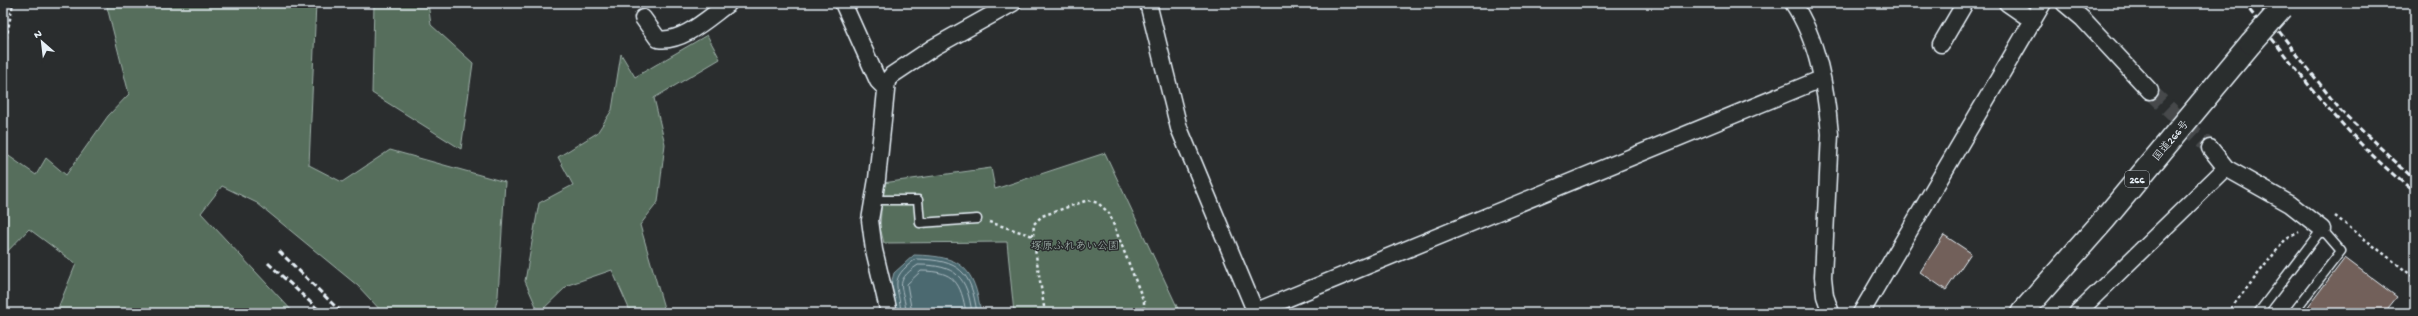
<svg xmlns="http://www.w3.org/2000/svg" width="2418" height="316" font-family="'Gochi Hand','Klee One',sans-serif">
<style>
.green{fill:#566e5b;stroke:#9fb0aa}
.water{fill:#4c6970;stroke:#8a9fa6}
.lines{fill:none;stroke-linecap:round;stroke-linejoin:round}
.shore{stroke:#aabbc2;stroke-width:1}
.building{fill:#72615a;stroke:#e8f1f8}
.street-tunnel{stroke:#464a4c;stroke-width:16;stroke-dasharray:16 8;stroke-linecap:butt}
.lane-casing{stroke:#e8f1f8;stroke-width:11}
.street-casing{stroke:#e8f1f8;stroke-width:19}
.highway-casing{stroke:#e8f1f8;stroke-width:25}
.path{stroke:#e8f1f8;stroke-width:2.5;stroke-dasharray:3 3;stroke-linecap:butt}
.lane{stroke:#2a2d2e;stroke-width:8}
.street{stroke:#2a2d2e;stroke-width:16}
.highway{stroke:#2a2d2e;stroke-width:22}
.rail{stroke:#e8f1f8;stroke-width:3;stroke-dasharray:6 3;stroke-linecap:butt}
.highway-bridge-casing{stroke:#e8f1f8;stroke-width:25;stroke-linecap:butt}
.highway-bridge{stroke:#2a2d2e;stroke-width:22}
.labels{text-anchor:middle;stroke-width:3;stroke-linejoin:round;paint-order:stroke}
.shield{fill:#2a2d2e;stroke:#afb6bb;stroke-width:1}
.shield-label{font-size:10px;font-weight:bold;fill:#e8f1f8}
.street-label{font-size:11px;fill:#e8f1f8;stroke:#2a2d2e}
.park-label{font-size:11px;fill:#a6b6b1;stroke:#2a2d2e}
</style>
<rect width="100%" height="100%" fill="#2a2d2e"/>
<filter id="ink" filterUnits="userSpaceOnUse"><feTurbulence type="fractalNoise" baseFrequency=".025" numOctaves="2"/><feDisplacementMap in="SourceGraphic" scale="8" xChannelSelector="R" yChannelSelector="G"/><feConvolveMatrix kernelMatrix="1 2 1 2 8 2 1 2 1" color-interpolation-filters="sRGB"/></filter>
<g filter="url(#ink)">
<path class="green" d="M106,3H316L309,165L342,182L390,150L505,182L498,296L494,313H383L358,286L257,203L222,186L201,213L294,313H56L76,264L29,229L3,256V152L36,175L46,158L66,175L108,116L129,94Z
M374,3H428L431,25L473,63L461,149L372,93Z
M707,35L720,59L654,98L665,144L658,202L640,225L664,308L651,313H631L612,270L568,285L539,313L525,281L539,203L573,185L558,157L597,133L612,110L621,54L635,77Z
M1105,153L1180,313H1014L1007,242L884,243L880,227L883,183L991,168L995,189Z"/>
<path class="water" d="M914,255C961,256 974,266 981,313H897L891,284L894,273Z"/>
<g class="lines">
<path class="shore" d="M901,313C899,284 887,280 916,259C960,260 971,271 977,313
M906,313C905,287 891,283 918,265C956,265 967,276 972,313
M912,313L907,284L921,271C954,271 961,282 966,313"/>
</g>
<path class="building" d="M1944,235L1971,253L1946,290L1920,272Z
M2345,258L2397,297L2384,313H2303Z"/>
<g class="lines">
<path class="street-tunnel" d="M2150,91L2210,148"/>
<g class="lane-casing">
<path id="lane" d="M872,200H918L920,223L977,219
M2258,313L2322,229L2341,251L2293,313"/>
</g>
<g class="street-casing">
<path id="street" d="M843,3L878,81L885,88
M1148,3L1179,128L1256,313
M1793,3C1818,40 1826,90 1830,134L1823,277L1825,296L1831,313
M2007,3L2033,21
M2064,3L2083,19L2150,91
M643,18L658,39C683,43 709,17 729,3
M1941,44L1965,3
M2210,148L2226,168L2290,204L2322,229
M889,313L874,250L870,220L877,179L887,81L892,75L934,47L1013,3
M1252,313L1821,79
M1861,313L2043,3
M2077,313L2226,168"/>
</g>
<g class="highway-casing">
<path id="highway" d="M2022,313L2104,220L2251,43"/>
</g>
<path class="path" d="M3,56L13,3
M2335,216L2415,278
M989,222L1033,236
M1045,313L1033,236L1034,224L1042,216L1088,200L1098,203L1109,213L1144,302V313
M2227,313L2285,240L2299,232"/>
<use href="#lane" class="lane"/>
<use href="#street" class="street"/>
<use href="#highway" class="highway"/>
<path class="rail" d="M2244,3C2297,70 2347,140 2415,192
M2257,3L2341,111L2415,180
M279,251L342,313
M268,263L322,313"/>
<g class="highway-bridge-casing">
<path id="highway-bridge" d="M2251,43L2282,8"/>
</g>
<use href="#highway-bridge" class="highway-bridge"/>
</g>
</g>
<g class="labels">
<rect class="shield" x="2125" y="171" width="24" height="16" rx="3"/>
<g class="shield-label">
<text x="2137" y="183">266</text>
</g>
<g class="street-label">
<text transform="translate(2170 140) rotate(-50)" y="4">国道266号</text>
</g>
<g class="park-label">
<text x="1075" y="249">塚原ふれあい公園</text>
</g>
</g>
<rect width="2418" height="316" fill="none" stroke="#2a2d2e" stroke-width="16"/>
<rect x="8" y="8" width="2402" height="300" fill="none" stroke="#e8f1f8" stroke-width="1.5" filter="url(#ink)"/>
<g transform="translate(42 42) rotate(332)" stroke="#2a2d2e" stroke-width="3" paint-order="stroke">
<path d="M0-3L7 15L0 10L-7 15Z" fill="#e8f1f8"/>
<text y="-6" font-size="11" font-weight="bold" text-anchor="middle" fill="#e8f1f8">N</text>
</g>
</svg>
